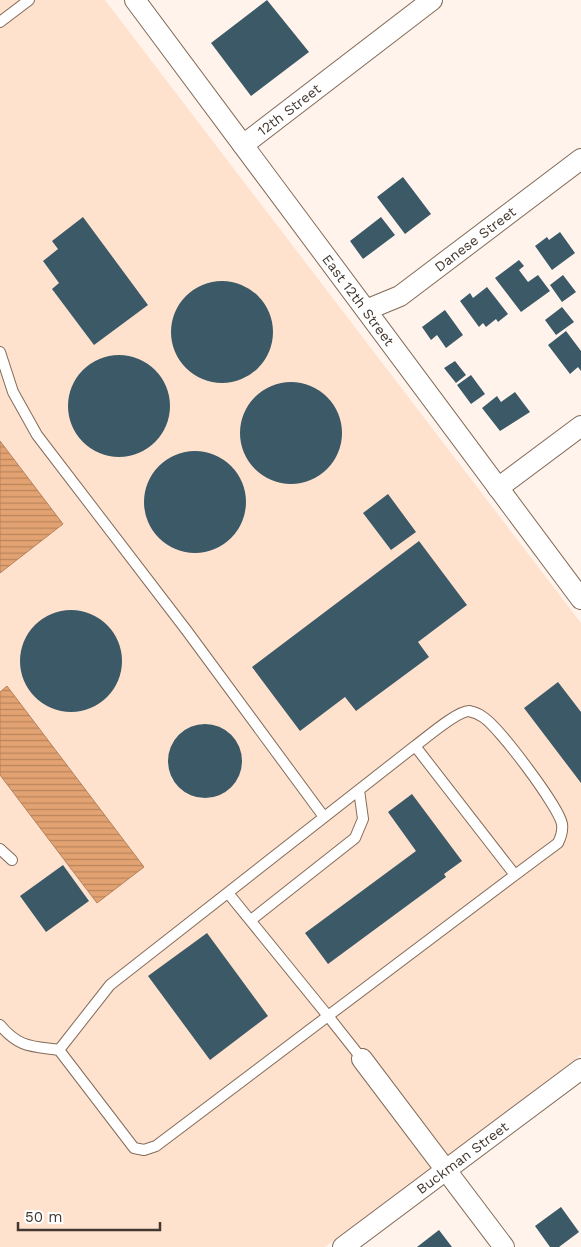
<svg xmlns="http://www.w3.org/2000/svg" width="581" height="1247" font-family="'Work Sans',sans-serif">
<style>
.built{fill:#ffe2ce}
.water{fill:url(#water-rules);stroke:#b3825e}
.building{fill:#3c5967}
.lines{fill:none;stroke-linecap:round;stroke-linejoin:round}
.service-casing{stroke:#836b59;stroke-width:12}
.minor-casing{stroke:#836b59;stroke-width:22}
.service{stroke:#fff;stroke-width:10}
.minor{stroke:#fff;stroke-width:20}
.labels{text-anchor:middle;stroke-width:5;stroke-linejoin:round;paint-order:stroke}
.street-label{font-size:14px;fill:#433830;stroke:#fff}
</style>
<defs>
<pattern id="water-rules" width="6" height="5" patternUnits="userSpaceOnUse" patternTransform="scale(1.25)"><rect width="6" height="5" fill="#e3a271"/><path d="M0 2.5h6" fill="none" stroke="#ba855d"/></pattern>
</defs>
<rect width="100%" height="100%" fill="#fff3eb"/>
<path class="built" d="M0,0H105L581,623V1055L325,1247H0Z"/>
<path class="water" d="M0,441L63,524L0,573Z
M7,686L144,867L97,903L0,775V692Z"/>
<path class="building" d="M267,0L309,52L251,96L211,43Z
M403,177L431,214L405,234L377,197Z
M83,217L148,305L94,345L52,289L59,283L43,261L58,249L52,241Z
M381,217L395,235L363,259L350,241Z
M560,232L575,253L552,270L535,246L547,237L549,240Z
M519,260L524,266L519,270L528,282L538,275L550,291L521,312L495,278Z
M563,275L576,292L562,302L550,285Z
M171 332a51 51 0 1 1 102 0a51 51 0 1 1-102 0Z
M487,287L508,314L498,322L496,319L486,327L483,323L479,327L460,301L470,293L473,298Z
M562,307L574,322L556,335L545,320Z
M445,310L463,335L446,348L437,335L431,340L422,327Z
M566,331L581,351V371L578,367L570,374L548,345Z
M68 406a51 51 0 1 1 102 0a51 51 0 1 1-102 0Z
M455,361L466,375L456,383L444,368Z
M471,375L485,394L471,404L457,385Z
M240 433a51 51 0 1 1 102 0a51 51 0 1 1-102 0Z
M515,392L530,412L500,431L482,408L497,396L501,402Z
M144 502a51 51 0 1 1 102 0a51 51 0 1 1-102 0Z
M388,494L416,532L391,550L363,513Z
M419,541L467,605L418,642L429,657L356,711L345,697L300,731L252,667Z
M20 661a51 51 0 1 1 102 0a51 51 0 1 1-102 0Z
M558,682L581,712V783L524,708Z
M168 761a37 37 0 1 1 74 0a37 37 0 1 1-74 0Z
M412,794L462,861L444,874L446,877L328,964L305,933L416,851L388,812Z
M63,865L89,901L46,932L20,896Z
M207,933L268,1016L210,1060L148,976Z
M561,1207L579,1232L559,1247H550L535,1226Z
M439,1230L452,1247H417Z"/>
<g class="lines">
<g class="service-casing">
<path id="service" d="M0,22L29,0
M0,352L13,392L37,435L187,631L324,817
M415,746C426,738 457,711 469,711C474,712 479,714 483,717C499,727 559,807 562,824C563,831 561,837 558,843L515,875
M0,849L12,860
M251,920L355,838L363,819L359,790
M0,1025C19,1048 32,1046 59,1050L134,1148L144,1150L156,1146L328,1016L362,1059
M59,1050L110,985L415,746L515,875L328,1016L228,893"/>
</g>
<g class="minor-casing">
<g id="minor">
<path id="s1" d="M135,0L581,599"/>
<path id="s2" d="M243,145L432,0"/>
<path id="s3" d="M366,310L400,296L581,159"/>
<path d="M498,488L581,426"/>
<path d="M362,1059L504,1247"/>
<path id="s4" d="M343,1247L581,1069"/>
</g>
</g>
<use href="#service" class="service"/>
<use href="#minor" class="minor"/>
</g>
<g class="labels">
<g class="street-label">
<text dy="5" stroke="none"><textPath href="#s2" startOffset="58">12th Street</textPath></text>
<text dy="5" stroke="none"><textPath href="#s3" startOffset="131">Danese Street</textPath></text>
<text dy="5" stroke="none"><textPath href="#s1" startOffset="374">East 12th Street</textPath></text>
<text dy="5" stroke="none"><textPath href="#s4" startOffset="149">Buckman Street</textPath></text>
</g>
</g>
<path d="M18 1222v8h142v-8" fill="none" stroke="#433830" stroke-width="2.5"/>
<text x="25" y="1222" font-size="15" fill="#433830" stroke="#ffffff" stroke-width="4" paint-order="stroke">50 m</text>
</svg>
